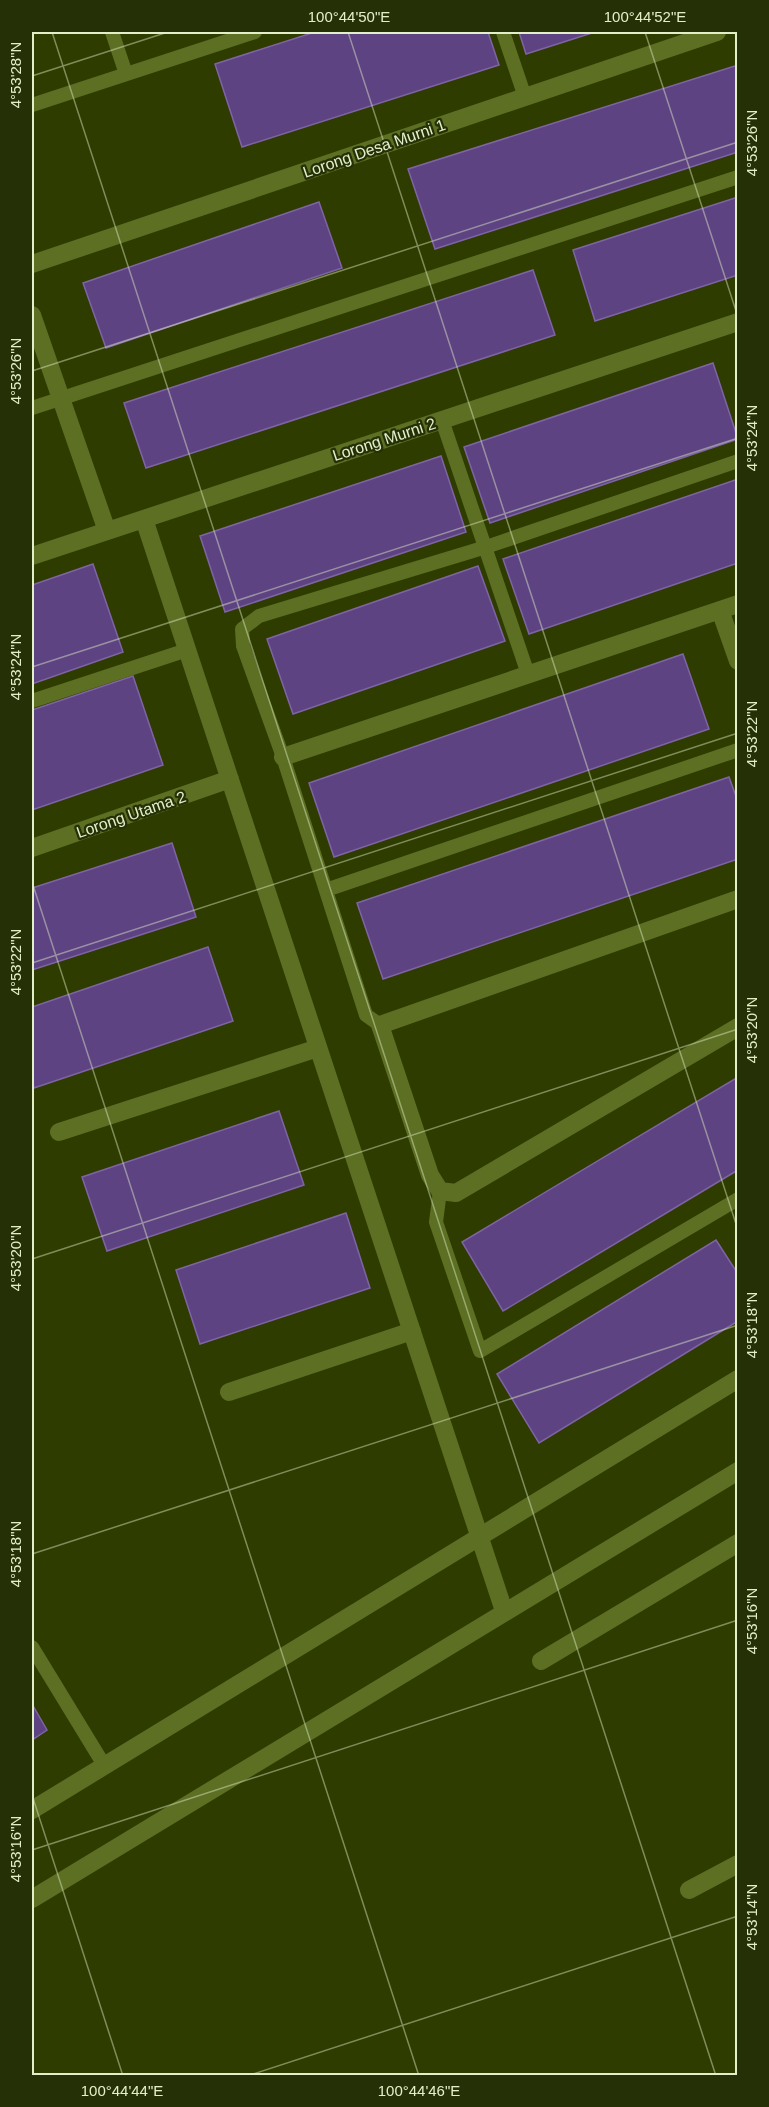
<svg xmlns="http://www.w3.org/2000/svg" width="769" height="2107" font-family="Arial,sans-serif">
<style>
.building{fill:#5e4382;stroke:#7f64a5;stroke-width:1.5}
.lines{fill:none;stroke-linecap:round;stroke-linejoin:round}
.lane{stroke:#5c6f23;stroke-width:14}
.street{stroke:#5c6f23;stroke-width:18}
.secondary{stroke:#5c6f23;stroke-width:18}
.ticks{fill:none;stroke:#e2efc9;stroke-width:1.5;stroke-opacity:0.45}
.labels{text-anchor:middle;stroke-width:4.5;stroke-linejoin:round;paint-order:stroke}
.street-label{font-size:16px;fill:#e2efc9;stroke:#263007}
.neatline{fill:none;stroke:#e2efc9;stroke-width:2}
.ticks-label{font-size:15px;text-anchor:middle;fill:#e2efc9}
</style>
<rect width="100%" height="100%" fill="#2e3c00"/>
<path class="building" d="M315,32H488L499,65L242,147L215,64Z
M519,32H595L526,54Z
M738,65V152L435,249L408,169Z
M738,197V275L595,321L573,250Z
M319,202L342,268L106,348L83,283Z
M533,270L555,335L146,468L124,403Z
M713,363L738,439L490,523L464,447Z
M441,456L466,532L225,612L200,536Z
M738,479V563L529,634L503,559Z
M93,564L123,652L32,684V585Z
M478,566L505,641L293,714L267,639Z
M683,654L709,729L334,857L309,783Z
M133,676L163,765L32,810V710Z
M729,777L738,802V859L383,979L357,903Z
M172,843L196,917L32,970V888Z
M208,947L233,1021L34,1088L32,1080V1007Z
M738,1077V1170L503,1311L462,1242Z
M279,1111L304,1185L107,1251L82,1177Z
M346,1213L370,1288L200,1344L176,1270Z
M716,1240L738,1274V1321L539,1443L497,1374Z
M32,1704L47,1730L32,1740Z"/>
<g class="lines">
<path class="lane" d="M112,32L126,74
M503,32L525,97
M32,105L255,32
M32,408L738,177
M442,420L528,674
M32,701L187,650
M326,890L738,750
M380,1025L366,1015L283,757L243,646L242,629L259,616L486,547L738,461
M440,1191L436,1222L480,1351L738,1199
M32,1647L104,1765"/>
<path class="street" d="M32,264L717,32
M32,315L107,531
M144,519L504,1611
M32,556L738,322
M720,610L738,661
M283,757L738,604
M32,848L230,779
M738,899L380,1025L430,1175L440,1191L456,1193L738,1027
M59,1132L318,1048
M229,1392L412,1331
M541,1661L738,1543
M32,1810L738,1379
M689,1890L738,1864"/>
<path class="secondary" d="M32,1899L738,1471"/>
</g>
<path class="ticks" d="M52,32L716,2076M348,32L738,1230M645,32L738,317M32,76L168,32M32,371L738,142M32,667L738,438M32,882L419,2076M32,963L738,733M32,1259L738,1029M32,1554L738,1325M32,1795L123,2076M32,1850L738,1620M247,2076L738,1916"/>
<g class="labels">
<g class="street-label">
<text transform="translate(374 148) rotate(-19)" y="6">Lorong Desa Murni 1</text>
<text transform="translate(384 439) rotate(-18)" y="6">Lorong Murni 2</text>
<text transform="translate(131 814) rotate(-19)" y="6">Lorong Utama 2</text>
</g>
</g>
<rect width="769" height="2107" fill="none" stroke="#263007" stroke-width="66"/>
<rect x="33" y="33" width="703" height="2041" class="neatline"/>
<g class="ticks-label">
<text x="349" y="22">100°44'50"E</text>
<text x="645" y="22">100°44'52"E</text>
<text transform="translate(16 75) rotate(-90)" y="5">4°53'28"N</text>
<text transform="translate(752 143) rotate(-90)" y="5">4°53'26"N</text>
<text transform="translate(16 371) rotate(-90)" y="5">4°53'26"N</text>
<text transform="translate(752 438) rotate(-90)" y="5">4°53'24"N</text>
<text transform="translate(16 667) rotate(-90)" y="5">4°53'24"N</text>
<text transform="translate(752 734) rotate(-90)" y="5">4°53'22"N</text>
<text transform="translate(16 962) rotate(-90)" y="5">4°53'22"N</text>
<text transform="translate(752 1030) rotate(-90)" y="5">4°53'20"N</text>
<text transform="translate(16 1258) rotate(-90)" y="5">4°53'20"N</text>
<text transform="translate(752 1325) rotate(-90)" y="5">4°53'18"N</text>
<text transform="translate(16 1554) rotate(-90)" y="5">4°53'18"N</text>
<text transform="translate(752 1621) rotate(-90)" y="5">4°53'16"N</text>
<text transform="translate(16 1849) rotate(-90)" y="5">4°53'16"N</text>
<text transform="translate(752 1917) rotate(-90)" y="5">4°53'14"N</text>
<text x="122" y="2096">100°44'44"E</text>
<text x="419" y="2096">100°44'46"E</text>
</g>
</svg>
